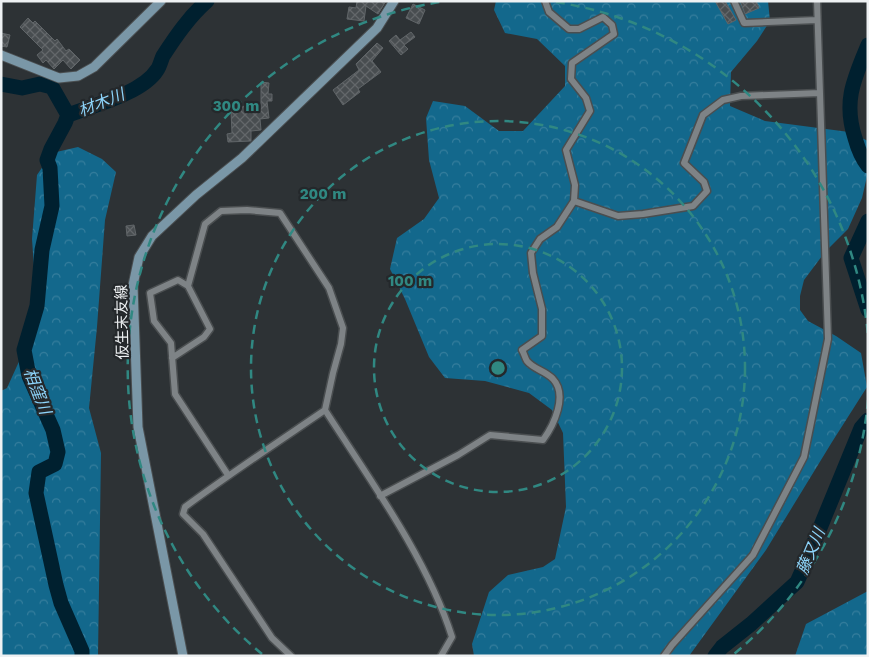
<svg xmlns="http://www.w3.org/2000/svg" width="869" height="657" font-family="'Work Sans','Noto Sans JP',sans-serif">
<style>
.forest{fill:url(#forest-crowns)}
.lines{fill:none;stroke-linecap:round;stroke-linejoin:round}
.river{stroke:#00202f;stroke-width:15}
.building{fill:url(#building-cross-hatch);stroke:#606568}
.street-casing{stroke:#4a4e50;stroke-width:9}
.secondary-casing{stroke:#4a4e50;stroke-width:11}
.street{stroke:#7e8386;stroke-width:6}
.secondary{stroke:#7a97a7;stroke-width:9}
.ring{fill:none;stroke:#308882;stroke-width:2.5;stroke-dasharray:9 6}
.labels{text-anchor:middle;stroke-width:4.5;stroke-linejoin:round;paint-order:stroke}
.street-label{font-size:15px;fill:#eef1f3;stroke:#24282b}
.water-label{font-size:16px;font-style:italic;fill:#8dd4fa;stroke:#24282b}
.centre{fill:#308882;stroke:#24282b;stroke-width:2.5}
.ring-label{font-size:15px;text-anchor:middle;font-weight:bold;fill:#308882;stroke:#24282b;stroke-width:4.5;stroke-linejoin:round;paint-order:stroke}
</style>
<defs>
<pattern id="forest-crowns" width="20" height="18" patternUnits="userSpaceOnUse" patternTransform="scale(1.25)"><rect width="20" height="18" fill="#13688c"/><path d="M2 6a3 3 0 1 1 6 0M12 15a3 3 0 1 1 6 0" fill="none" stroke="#367e9d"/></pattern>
<pattern id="building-cross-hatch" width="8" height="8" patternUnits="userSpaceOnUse" patternTransform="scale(1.25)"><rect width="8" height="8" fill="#484d50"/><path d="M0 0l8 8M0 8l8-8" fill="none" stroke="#63676a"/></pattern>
</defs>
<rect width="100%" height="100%" fill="#2d3235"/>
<path class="forest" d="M496,1H768L770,21L757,41L731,72L730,106L765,121L849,132L868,141V172L862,198L848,229L825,252L804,280L800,296V310L808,321L836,336L861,353L867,387L832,442L766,550L689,656H474L472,644L489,592L508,575L543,567L555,559L566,507L563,433L552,410L529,393L485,381L445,378L429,357L405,299L390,269L397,238L424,219L439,198L429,160L426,118L433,101L465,106L499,131H523L565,86V66L537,39L505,33L494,10Z
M78,147L102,159L116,172L105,220L97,327L89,408L101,453L98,656H1V391L7,388L31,335L37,310L32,239L37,175L52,153Z
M868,591V656H795L806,624Z"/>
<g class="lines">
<path class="river" d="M868,45C854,79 843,101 855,138C858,149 861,157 868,166
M1,84L22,88L40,84L52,87L68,115
M68,115L65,123L51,149L47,160L50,168L52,206L42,250L37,306L24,350L29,376L53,430L58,452L55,464L39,472L36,493L56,585L61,603L82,651V656
M68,115C92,106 143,93 157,70C160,66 161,60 163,56C176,36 189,17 207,1
M868,221L851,258L868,310
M715,656L722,647L751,624L797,582L806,562L861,428L868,420"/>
</g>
<path class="building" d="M357,1H386L378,14L366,6L364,21L347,19L349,7L356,8Z
M715,1H725L736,20L728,24Z
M740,1H756L759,8L745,14Z
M413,4L425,10L419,24L406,18Z
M28,18L33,23L35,21L55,41L57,39L66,51L69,49L80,60L71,69L63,60L54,69L46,60L43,63L37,55L43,50L20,27Z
M411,32L415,37L404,45L408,49L401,55L389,41L396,35L400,40Z
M1,33L10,35L7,47L1,46Z
M377,43L383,48L372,61L381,72L358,89L360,92L343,105L333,90L359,70L356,64Z
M261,82L269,83L268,94H272V101H267L269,118L260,119L261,130L251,131V141L228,142L227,134L232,133L231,111H235L234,107L248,106L249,110L261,109Z
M134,225L136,235L127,236L126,226Z"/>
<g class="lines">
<g class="street-casing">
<path id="street" d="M734,1L744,23L817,20
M574,201L618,216L643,214L693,206L707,191L704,182L684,163L703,115L723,100L741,96L820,93
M188,286L205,224L221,211L247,210L280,213L329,288L343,328L341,344L333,373L325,410C370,480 427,558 452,637L441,656
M172,358L204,337L210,329L188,286L178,280L150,293L154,321L171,343L175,394L228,475
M380,496L458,455L490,435L543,440C554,425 568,395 553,379C546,371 533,369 527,361C525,358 524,353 522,350L542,336V309L533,273L531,253L540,239L557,227L574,201L575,185L566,150L590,111L586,98L571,79L572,63L614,34L612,25L603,17L579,29H569L549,12L545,1
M291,656L272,638L203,534L183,514L185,507C231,473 278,442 325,410
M664,656L672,645L753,555L804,457L828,339L817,1"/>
</g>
<g class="secondary-casing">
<path id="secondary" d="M1,55L59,78L78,76L94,67L161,1
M183,656L138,427L133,285L139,257L152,236L196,195L242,158L377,28L394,1"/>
</g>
<use href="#street" class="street"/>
<use href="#secondary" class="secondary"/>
</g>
<g class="ring">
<circle cx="498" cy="368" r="124"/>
<circle cx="498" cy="368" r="247"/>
<path d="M868 400A371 371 0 0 1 734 654M262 654A371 371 0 0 1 440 2M556 2A371 371 0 0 1 868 336"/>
</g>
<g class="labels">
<g class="street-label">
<text transform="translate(122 322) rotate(-91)" y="5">仮生末友線</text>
</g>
<g class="water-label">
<text transform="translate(101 102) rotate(-22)" y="6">材木川</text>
<text transform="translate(38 391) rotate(69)" y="6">相窪川</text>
<text transform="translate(810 551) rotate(-67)" y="6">藤又川</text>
</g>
</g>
<circle cx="498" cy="368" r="8" class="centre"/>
<g class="ring-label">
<text x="236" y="111">300 m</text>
<text x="323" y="199">200 m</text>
<text x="410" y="286">100 m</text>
</g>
<rect width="869" height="657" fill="none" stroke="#eef1f3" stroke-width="5"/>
</svg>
